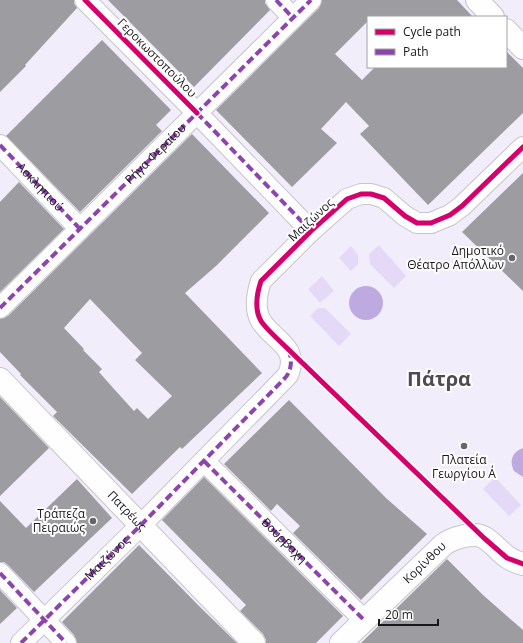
<svg xmlns="http://www.w3.org/2000/svg" width="523" height="643" font-family="'Open Sans',sans-serif">
<style>
.built{fill:#f1edfb;fill-rule:evenodd}
.green{fill:#e4daf7}
.water{fill:#beaae1}
.building{fill:#9d9ca1;fill-rule:evenodd}
.lines{fill:none;stroke-linecap:round;stroke-linejoin:round}
.minor-casing{stroke:#c6c5c9;stroke-width:22}
.major-casing{stroke:#c6c5c9;stroke-width:24}
.minor{stroke:#fefeff;stroke-width:20}
.major{stroke:#fefeff;stroke-width:22}
.quiet{stroke:#8e44ad;stroke-width:4;stroke-dasharray:8 4;stroke-linecap:butt}
.cycleway-casing{stroke:#fff;stroke-width:8}
.cycleway{stroke:#d6006c;stroke-width:5}
.poi-dot{fill:#67656a;stroke:#fff;stroke-width:1.5}
.labels{text-anchor:middle;stroke-width:4;stroke-linejoin:round;paint-order:stroke}
.street-label{font-size:12px;fill:#19171c;stroke:#fff}
.poi-label{font-size:12px;fill:#19171c;stroke:#fff;text-anchor:end}
.town-label{font-size:20px;font-weight:bold;fill:#4e4b55;stroke:#fff}
</style>
<rect width="100%" height="100%" fill="#f8f6fc"/>
<path class="built" d="M0,0H523V643H0ZM368,17H506V67H368Z"/>
<path class="green" d="M379,245L406,276L394,288L370,264L369,254Z
M351,246L358,255V264L351,271L339,258Z
M322,276L334,291L320,303L308,289Z
M318,308H325L351,334L339,346L310,316Z
M495,477L521,505L509,516L483,489Z"/>
<path class="water" d="M349 303a17 17 0 1 1 34 0a17 17 0 1 1-34 0Z
M523,448V477L514,471C509,461 512,452 523,448Z"/>
<path class="building" d="M0,0H74V3L77,8L25,65L26,66L0,92Z
M108,0H265V3L270,10L194,87Z
M322,0H457L473,17H368V21L335,54L362,80L375,67H506V51L523,68V113L428,205L360,134L369,126L346,102L321,129L337,143L292,187L216,110L319,8Z
M102,40L171,110L156,125L162,131L80,212L6,136Z
M192,134L269,213L216,266L185,293L262,373L182,449L180,447L132,494L53,416L57,412L20,375L21,374L0,352V319L8,316ZM90,299L142,353L135,360L172,396L148,419L137,408L134,411L114,389L99,372L102,369L83,350L84,349L64,328Z
M523,173V291L462,232Z
M19,182L64,229L0,292V202Z
M0,397L49,448L0,496Z
M289,400L386,498L427,534L361,600L293,533L300,526L277,504L271,511L224,464Z
M204,477L343,616L316,643H266V640L263,634L240,611L246,605L162,520Z
M77,479L112,518L34,592L8,565L4,562H0V501L26,528Z
M139,545L202,609L237,643H77L74,635L62,622Z
M447,559L483,595L523,630V643H361Z
M0,590L17,608L0,624Z"/>
<g class="lines">
<g class="minor-casing">
<g id="minor">
<path d="M85,0L197,113L311,231"/>
<path d="M276,0L293,18"/>
<path id="s1" d="M0,145L80,229"/>
<path id="s2" d="M0,308L311,0"/>
<path id="s3" d="M204,461L364,620"/>
<path d="M0,573L66,643"/>
<path d="M21,643L141,525L288,375C300,346 273,341 261,321C254,309 257,293 261,281L311,231L347,199L361,194H371L384,198L405,216L417,223H431L450,215L462,206L523,147"/>
</g>
</g>
<g class="major-casing">
<g id="major">
<path d="M477,0L493,17"/>
<path d="M506,30L523,48"/>
<path id="s4" d="M0,379L254,643"/>
<path id="s5" d="M341,643L443,545C452,538 474,531 485,538C500,548 503,559 523,564"/>
</g>
</g>
<use href="#minor" class="minor"/>
<use href="#major" class="major"/>
<g class="quiet">
<path d="M276,0L293,18"/>
<path d="M197,113L311,231"/>
<path d="M0,145L80,229"/>
<path d="M0,308L311,0"/>
<path d="M204,461L364,620"/>
<path d="M0,573L66,643"/>
<path id="s6" d="M21,643L141,525L285,378C292,370 292,360 289,351"/>
</g>
<g class="cycleway-casing">
<path id="cycleway" d="M85,0L197,113
M523,147L462,206L450,215L431,223H417L405,216L384,198L371,194H361L347,199L311,231L261,281C257,293 254,309 261,321C266,329 282,343 289,350L484,538L507,558L523,564"/>
</g>
<use href="#cycleway" class="cycleway"/>
</g>
<g class="poi-dot">
<circle cx="512" cy="258" r="4"/>
<circle cx="464" cy="446" r="4"/>
<circle cx="93" cy="521" r="4"/>
</g>
<g class="labels">
<g class="street-label">
<text transform="translate(157 58) rotate(45)" y="4">Γεροκωστοπούλου</text>
<text dy="4" stroke="none"><textPath href="#s2" startOffset="219">Ρήγα Φεραίου</textPath></text>
<text dy="4" stroke="none"><textPath href="#s1" startOffset="58">Ασκληπιού</textPath></text>
<text transform="translate(311 220) rotate(-43)" y="4">Μαιζώνος</text>
<text dy="4" stroke="none"><textPath href="#s4" startOffset="183">Πατρέως</textPath></text>
<text dy="4" stroke="none"><textPath href="#s3" startOffset="113">Βούρβαχη</textPath></text>
<text dy="4" stroke="none"><textPath href="#s6" startOffset="121">Μαιζώνος</textPath></text>
<text dy="4" stroke="none"><textPath href="#s5" startOffset="116">Κορίνθου</textPath></text>
</g>
<g class="poi-label">
<text x="504" y="255">Δημοτικό<tspan x="504" dy="14">Θέατρο Απόλλων</tspan></text>
<text x="464" y="464" text-anchor="middle">Πλατεία<tspan x="464" dy="14">Γεωργίου Α΄</tspan></text>
<text x="85" y="518">Τράπεζα<tspan x="85" dy="14">Πειραιώς</tspan></text>
</g>
<g class="town-label">
<text x="439" y="386">Πάτρα</text>
</g>
</g>
<rect x="367" y="16" width="140" height="52" fill="#ffffff" stroke="#a3a2a4"/>
<rect x="375" y="29" width="20" height="6" fill="#d6006c" stroke="#a3a2a4"/>
<text x="403" y="36" font-size="12" fill="#19171c">Cycle path</text>
<rect x="375" y="49" width="20" height="6" fill="#8e44ad" stroke="#a3a2a4"/>
<text x="403" y="56" font-size="12" fill="#19171c">Path</text>
<path d="M379 619v6h59v-6" fill="none" stroke="#19171c" stroke-width="2"/>
<text x="385" y="619" font-size="12" fill="#19171c" stroke="#ffffff" stroke-width="3" paint-order="stroke">20 m</text>
</svg>
